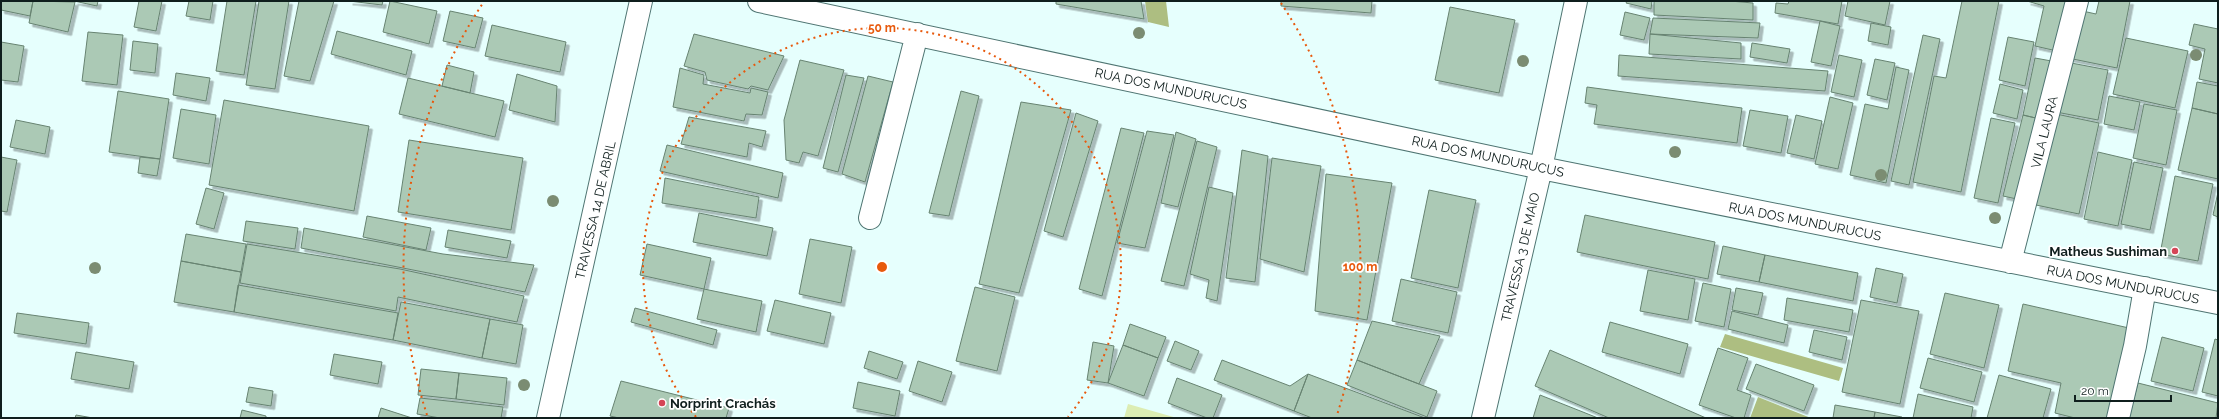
<svg xmlns="http://www.w3.org/2000/svg" width="2219" height="419" font-family="Raleway,sans-serif">
<style>
.green{fill:#dcedb3}
.forest{fill:#adbe81}
.building{fill:#abc9b5;stroke:#678371;filter:url(#shadow)}
.lines{fill:none;stroke-linecap:round;stroke-linejoin:round}
.minor-casing{stroke:#4f7572;stroke-width:24}
.minor{stroke:#fff;stroke-width:22}
.tree{fill:#7b8c72}
.ring{fill:none;stroke:#e8590c;stroke-width:2;stroke-dasharray:2 4}
.poi-dot{fill:#d54556;stroke:#fff;stroke-width:1.5}
.labels{text-anchor:middle;stroke-width:3.5;stroke-linejoin:round;paint-order:stroke}
.street-label{font-size:13px;fill:#0f1e1d;stroke:#fff}
.poi-label{font-size:13px;font-weight:bold;fill:#0f1e1d;stroke:#fff;text-anchor:end}
.centre{fill:#e8590c;stroke:#fff;stroke-width:2}
.ring-label{font-size:12px;text-anchor:middle;font-weight:bold;fill:#e8590c;stroke:#fff;stroke-width:3.5;stroke-linejoin:round;paint-order:stroke}
</style>
<defs>
<filter id="shadow"><feDropShadow dx="3.5" dy="3.5" stdDeviation="0" flood-color="#0004"/></filter>
</defs>
<rect width="100%" height="100%" fill="#e6fffd"/>
<path class="green" d="M1128,404L1177,418H1124Z"/>
<path class="forest" d="M1145,1H1166L1169,27L1148,22Z
M1725,334L1843,368L1839,381L1720,347Z
M1758,397L1811,418H1750Z"/>
<path class="building" d="M1,1H33L30,16L1,10Z
M33,1L75,2L68,32L29,23Z
M74,1H98L97,6Z
M139,1H162L156,31L134,27Z
M189,1H213L210,20L186,16Z
M227,1H256L244,75L216,71Z
M259,1H289L275,89L246,85Z
M299,1H334L310,81L284,76Z
M349,1H383L382,5Z
M390,1L437,11L429,44L383,32Z
M1056,1H1141L1144,19L1056,4Z
M1281,1H1372L1371,13L1281,6Z
M1627,1H1652L1651,9L1626,3Z
M1654,1H1730L1753,3V20L1654,15Z
M1789,1H1842L1838,24L1775,13L1776,3L1788,4Z
M1848,1H1890L1885,25L1845,16Z
M1962,1H1999L1961,192L1913,182L1934,76L1946,78Z
M2027,1H2067L2057,51L2035,46L2044,6Z
M2099,1H2130L2117,68L2068,58L2078,10L2096,14Z
M1450,7L1515,20L1499,93L1435,80Z
M450,11L483,18L475,48L443,41Z
M1625,12L1650,18L1644,40L1620,35Z
M1653,18L1760,23L1758,38L1650,34Z
M1820,21L1840,26L1831,66L1811,62Z
M1871,23L1891,27L1888,45L1868,41Z
M2194,24L2218,29V83L2199,79L2205,49L2189,45Z
M492,25L566,42L560,72L485,56Z
M337,31L412,51L406,75L331,54Z
M88,32L123,35L117,85L82,81Z
M694,34L784,56L768,90L751,86L748,89L707,80L705,72L684,66Z
M1650,34L1741,43V59L1649,54Z
M1923,35L1940,39L1909,185L1891,181Z
M2008,37L2034,42L2025,86L1999,80Z
M2126,38L2188,51L2175,108L2113,94Z
M133,41L158,44L155,73L130,70Z
M1,42L24,46L18,82L1,80Z
M1752,43L1790,49L1787,63L1750,57Z
M1619,55L1828,71L1825,91L1618,76Z
M1839,55L1862,60L1854,97L1831,92Z
M2035,58L2057,62L2044,120L2023,115Z
M1875,59L1895,63L1887,100L1867,95Z
M800,60L844,70L818,156L803,152L799,163L786,160L784,120Z
M2066,62L2108,70L2098,120L2056,112Z
M447,65L474,72L470,93L442,86Z
M1896,67L1909,70L1886,183L1850,175L1865,104L1888,109Z
M680,68L704,75L703,84L750,93L751,88L768,92L762,115L746,114L744,121L673,107Z
M176,73L210,78L206,101L173,95Z
M517,74L557,86L555,122L509,110Z
M846,75L864,78L838,172L823,168Z
M868,76L893,82L865,182L842,174Z
M408,78L504,101L495,137L399,114Z
M2197,82L2218,86V114L2192,108Z
M2000,84L2023,90L2017,119L1993,113Z
M1587,87L1742,108L1737,143L1594,124L1597,105L1585,103Z
M118,91L169,99L160,159L109,152Z
M961,91L979,96L949,216L929,213Z
M2109,96L2140,102L2134,130L2104,124Z
M1830,97L1853,103L1838,169L1815,164Z
M224,100L369,126L354,211L209,185Z
M1021,102L1071,110L1019,293L979,284Z
M2144,104L2177,110L2166,165L2133,158Z
M2192,108L2218,114V179L2178,170Z
M181,109L216,115L209,164L173,158Z
M1750,110L1788,116L1781,153L1743,146Z
M1076,113L1098,121L1063,237L1044,231Z
M2056,114L2099,123L2079,214L2036,205Z
M1796,115L1822,121L1814,159L1787,153Z
M2023,115L2044,120L2026,201L2003,196Z
M689,117L766,131L762,147L749,143L747,157L681,144Z
M1991,118L2015,123L1998,203L1974,198Z
M16,120L50,127L45,154L10,147Z
M1121,128L1144,133L1102,296L1079,289Z
M1147,131L1174,135L1145,248L1117,243Z
M1176,132L1196,139L1178,207L1161,203Z
M409,140L523,158L511,230L398,212Z
M1197,141L1217,147L1184,286L1161,281Z
M667,145L783,173L778,198L660,171Z
M1242,150L1268,156L1255,282L1226,278Z
M2098,152L2132,160L2118,226L2084,219Z
M1,157L17,160L7,212L1,211Z
M140,157L160,159L157,176L138,173Z
M1272,158L1321,166L1304,272L1260,259Z
M2134,162L2163,168L2150,230L2121,224Z
M1326,174L1392,183L1367,320L1315,311Z
M2175,176L2213,184L2198,261L2160,254Z
M665,178L759,197L756,218L662,203Z
M1209,187L1233,193L1217,301L1206,298L1209,280L1190,274Z
M206,188L224,193L214,229L196,224Z
M1429,190L1476,200L1458,288L1411,278Z
M2218,192V217L2213,215Z
M699,213L773,228L767,256L693,242Z
M1585,215L1715,242L1708,279L1577,252Z
M367,216L431,228L426,250L363,237Z
M246,221L298,228L295,249L243,241Z
M304,228L443,254L534,265L525,292L301,248Z
M448,230L511,241L507,258L445,247Z
M186,234L246,244L241,272L181,261Z
M810,239L852,247L841,303L799,294Z
M247,244L400,269L524,296L517,322L398,297L396,311L240,283Z
M647,244L711,258L704,289L640,275Z
M1723,246L1765,255L1759,282L1717,274Z
M1765,255L1858,273L1853,301L1759,282Z
M181,261L241,272L234,312L174,302Z
M1876,268L1903,274L1897,303L1870,297Z
M1648,270L1695,279L1688,320L1640,311Z
M1401,279L1457,292L1448,333L1392,321Z
M1703,283L1731,289L1724,327L1695,321Z
M238,285L398,313L393,340L234,312Z
M975,287L1015,297L997,371L956,361Z
M1736,288L1763,293L1758,315L1732,310Z
M704,289L762,301L756,332L697,319Z
M1945,293L1999,305L1984,368L1930,354Z
M1787,298L1853,310L1849,332L1784,320Z
M775,300L831,313L824,344L767,331Z
M1861,300L1919,311L1900,404L1842,392Z
M401,302L490,319L482,358L393,340Z
M2023,304L2129,328L2109,418H2075L2055,413L2061,383L2008,371Z
M635,308L717,330L713,345L631,322Z
M1732,311L1788,325L1784,343L1728,329Z
M17,313L89,323L86,344L14,333Z
M490,319L523,325L516,364L482,358Z
M1372,321L1440,336L1419,384L1357,360Z
M1610,322L1688,344L1680,374L1602,352Z
M1130,324L1166,337L1158,358L1123,345Z
M1814,330L1847,337L1842,360L1809,352Z
M2162,337L2204,348L2193,391L2151,381Z
M2215,339L2218,340V396L2202,392Z
M1175,341L1199,351L1191,370L1167,361Z
M1093,342L1114,346L1108,383L1087,380Z
M1123,345L1158,358L1144,396L1108,383Z
M1718,348L1748,358L1737,390L1751,395L1744,418H1736L1699,405Z
M1550,350L1706,418H1609L1535,386Z
M869,351L903,362L897,379L864,368Z
M76,352L134,362L129,389L71,379Z
M334,354L382,362L378,384L330,375Z
M1928,358L1982,372L1974,402L1920,388Z
M1222,360L1290,386L1308,374L1294,411L1214,380Z
M1357,360L1437,391L1427,417L1347,385Z
M918,361L952,372L942,402L909,391Z
M1756,364L1814,385L1804,411L1746,389Z
M421,369L459,373L456,399L418,395Z
M459,373L507,378L504,405L456,399Z
M1308,374L1425,418H1312L1294,411Z
M1999,375L2051,389L2043,418H1987Z
M1177,378L1222,395L1213,418H1207L1168,403Z
M621,381L729,408L726,418H619L610,416Z
M858,382L900,391L895,416L853,408Z
M2138,383L2218,403L2216,418H2129Z
M249,387L273,391L271,406L246,402Z
M1918,394L1973,407L1971,418H1913Z
M1540,395L1598,418H1533Z
M420,398L503,407L501,418H440L417,414Z
M1835,405L1875,412L1874,418H1833Z
M381,408L412,418H378Z
M242,410L266,416V418H240Z
M1875,412L1902,417V418H1874Z
M76,415L93,418H75Z"/>
<g class="lines">
<g class="minor-casing">
<path id="minor" d="M759,1L1541,168L2218,303
M870,218L917,34
M2010,262L2077,1
M548,418L641,1
M1483,418L1541,168L1576,1
M2118,418L2135,346L2145,288"/>
</g>
<use href="#minor" class="minor"/>
</g>
<g class="tree">
<circle cx="1139" cy="33" r="6"/>
<circle cx="2196" cy="55" r="6"/>
<circle cx="1523" cy="61" r="6"/>
<circle cx="1675" cy="152" r="6"/>
<circle cx="1881" cy="175" r="6"/>
<circle cx="553" cy="201" r="6"/>
<circle cx="1995" cy="218" r="6"/>
<circle cx="95" cy="268" r="6"/>
<circle cx="524" cy="385" r="6"/>
</g>
<g class="ring">
<path d="M696 417A239 239 0 1 1 1068 417"/>
<path d="M427 415A478 478 0 0 1 483 3M1281 3A478 478 0 0 1 1337 415"/>
</g>
<g class="poi-dot">
<circle cx="2175" cy="251" r="4"/>
<circle cx="662" cy="403" r="4"/>
</g>
<g class="labels">
<g class="street-label">
<text transform="translate(1171 88) rotate(12)" y="5">RUA DOS MUNDURUCUS</text>
<text transform="translate(2044 132) rotate(-76)" y="5">VILA LAURA</text>
<text transform="translate(1488 156) rotate(12)" y="5">RUA DOS MUNDURUCUS</text>
<text transform="translate(595 210) rotate(-77)" y="5">TRAVESSA 14 DE ABRIL</text>
<text transform="translate(1805 221) rotate(11)" y="5">RUA DOS MUNDURUCUS</text>
<text transform="translate(1520 257) rotate(-77)" y="5">TRAVESSA 3 DE MAIO</text>
<text transform="translate(2123 284) rotate(11)" y="5">RUA DOS MUNDURUCUS</text>
</g>
<g class="poi-label">
<text x="2167" y="256">Matheus Sushiman</text>
<text x="670" y="408" text-anchor="start">Norprint Crachás</text>
</g>
</g>
<circle cx="882" cy="267" r="6" class="centre"/>
<g class="ring-label">
<text x="882" y="32">50 m</text>
<text x="1360" y="271">100 m</text>
</g>
<rect width="2219" height="419" fill="none" stroke="#0f1e1d" stroke-width="4"/>
<path d="M2075 395v6h96v-6" fill="none" stroke="#0f1e1d" stroke-width="2"/>
<text x="2081" y="395" font-size="12" fill="#0f1e1d" stroke="#ffffff" stroke-width="3" paint-order="stroke">20 m</text>
</svg>
